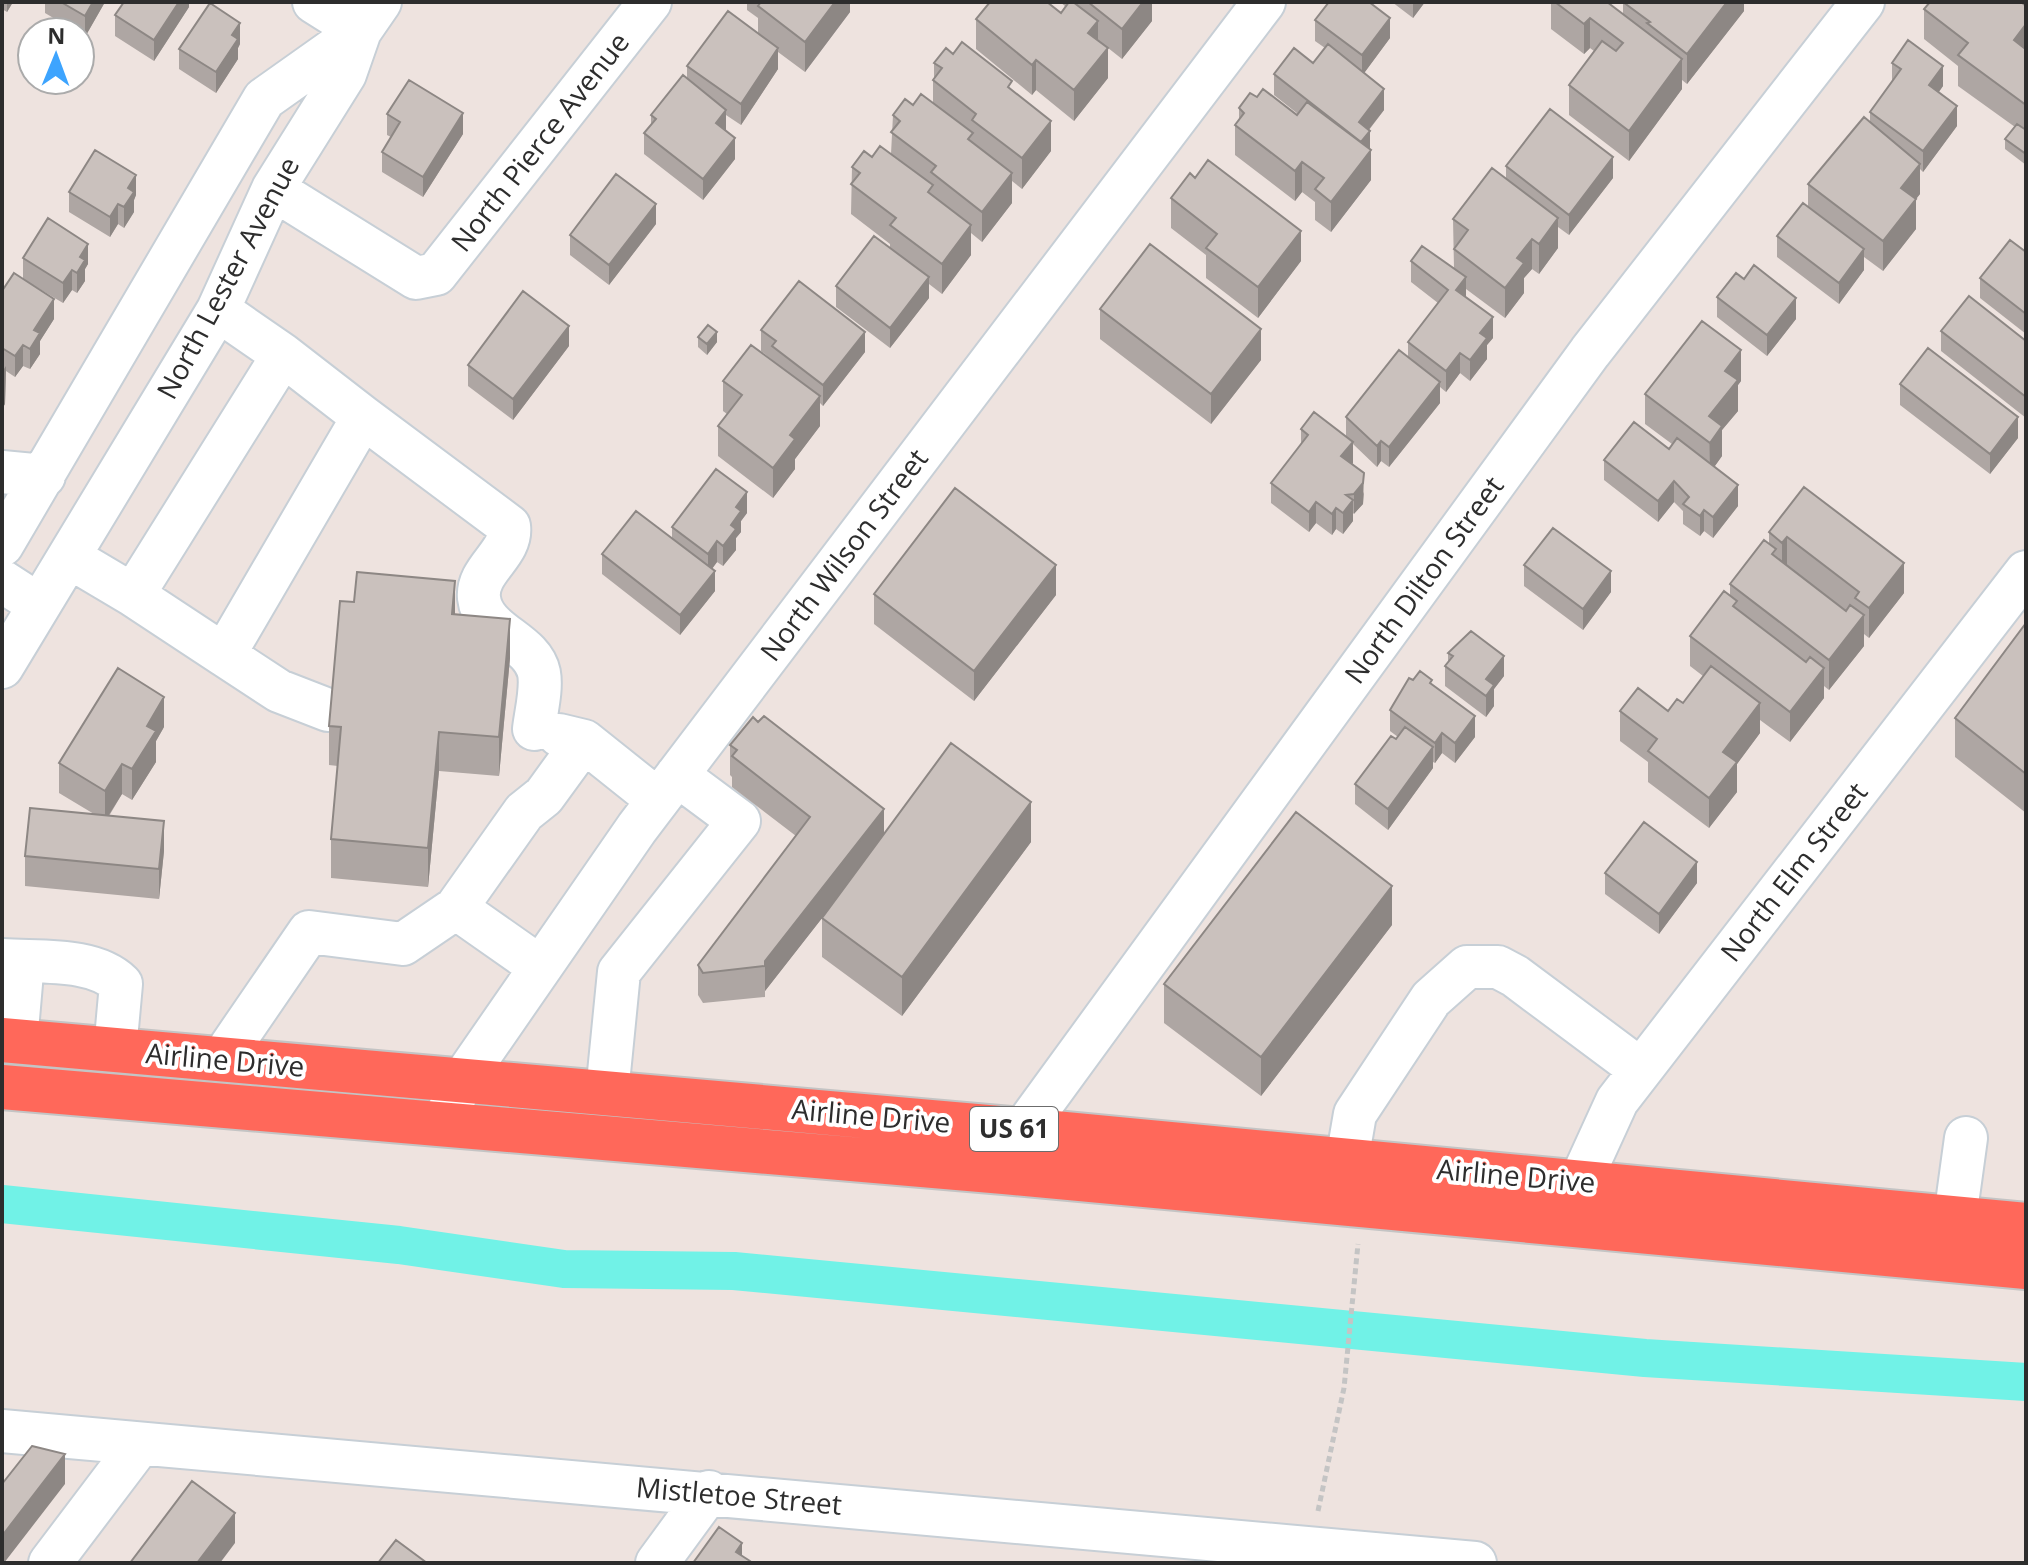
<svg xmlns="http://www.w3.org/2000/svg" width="2028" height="1565" font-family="'Open Sans',sans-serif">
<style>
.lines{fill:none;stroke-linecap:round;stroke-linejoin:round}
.canal{stroke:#71f2e7;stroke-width:38}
.minor-casing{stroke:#c7cfd6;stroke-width:46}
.highway-casing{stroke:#c4c4c4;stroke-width:48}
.path{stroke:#c4c4c4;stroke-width:5;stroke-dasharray:6 4;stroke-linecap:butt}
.minor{stroke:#fff;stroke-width:42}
.highway{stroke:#ff685a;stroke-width:44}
.wall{fill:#aea6a3}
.shaded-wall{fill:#8d8784}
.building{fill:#cac1bd;stroke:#8d8784;stroke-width:2}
.labels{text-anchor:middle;stroke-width:8;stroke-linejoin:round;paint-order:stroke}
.shield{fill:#fff;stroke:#6c6c6c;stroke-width:2}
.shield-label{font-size:26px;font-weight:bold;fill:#2d2d2d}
.street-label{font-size:28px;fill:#2d2d2d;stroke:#fff}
</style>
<rect width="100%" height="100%" fill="#eee3df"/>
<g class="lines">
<path class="canal" d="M2,1204L399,1245L564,1269L734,1271L1645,1358L2026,1382"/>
<g class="minor-casing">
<path id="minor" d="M314,2L360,31
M273,189L416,278L436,274L650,2
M218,310L283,355L133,595L224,655L363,417L509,526C513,554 476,569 479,598C483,634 532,640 539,673C542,689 536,712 534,729
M283,355L363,417
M2,472L44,476
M2,545L264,99L360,31
M69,557L133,595
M2,581L39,605
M224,655L279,691L328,710
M2,667L218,310L273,189L345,74L360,31L380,2
M559,735L584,741L658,800
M456,908L540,967
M2,960C40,963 93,957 121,984L115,1050
M16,1041L23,961
M222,1059L309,932L403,944L456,908L524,812L544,796L584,741
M607,1093L619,972L739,821L677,775
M449,1110L462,1081L637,828L1264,2
M1010,1160L1023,1130L1590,352L1863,2
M1347,1160L1355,1114L1431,999L1467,967H1498L1515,976L1641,1070
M1580,1182L1617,1101L2026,572
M1955,1218L1966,1138
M2,1431L1475,1563
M50,1563L140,1444
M657,1563L709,1492"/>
</g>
<g class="highway-casing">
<path id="highway" d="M2,1040L1023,1130L2026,1225
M2,1087L1004,1172L2026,1267"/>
</g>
<path class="path" d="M1318,1511L1344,1388L1358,1244"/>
<use href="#minor" class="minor"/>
<use href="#highway" class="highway"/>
</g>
<path class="wall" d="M2,2H13L7,12L2,9Z
M45,2H105L85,37L80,34V32H77L45,13Z
M189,2V7L154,61L115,36V15Z
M747,2H850V12L805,72L778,52V69L741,125L726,115V131L735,159L703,200L644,154V133L651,125V115L687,79V66L758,33V18L747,10Z
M1060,2H1152V21L1122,59L1098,40L1108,78L1074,121L1036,90L1032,95L976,49V19L1061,13L1065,6Z
M1392,2H1425L1413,18Z
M1551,2H1607L1623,14V2H1744V11L1687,84L1682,80V89L1629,161L1569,115V85L1594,51L1590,48L1584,54L1551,29Z
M2026,6V165L2005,149V139L2015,127L1958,86V66L1924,39V9Z
M1315,20L1390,38L1364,73L1384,110L1369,130L1371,180L1331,232L1315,220V202L1302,192L1295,201L1235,155V125L1239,120V108L1257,97L1297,115L1298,114L1274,95V74L1313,63L1325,48L1315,41Z
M240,44L238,48V59L216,93L179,69V49Z
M934,63L1012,91L1051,151L1022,189L1012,181V203L982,242L971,233V255L942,294L929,284V298L890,348L836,307V286L890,248V244L851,214L852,167L872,157L891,154L893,115L913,105L933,102V80L934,78Z
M1892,63L1943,86L1939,92L1957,126L1923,172L1920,169V194L1916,199V229L1883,271L1864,257V270L1839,304L1777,257V236L1808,207V184L1870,122V112L1892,83Z
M387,114L463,134L423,197L382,172V152L391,137L387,135Z
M1506,166L1613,178L1569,235L1558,227V248L1539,274L1532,269L1524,278V293L1505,318L1466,289V297L1493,338L1487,345V359L1470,381L1460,373L1446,392L1440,387V403L1389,467L1381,461L1377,467L1353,444V463L1352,464L1364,494L1363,504L1353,514V521L1343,534L1336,529L1332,535L1316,523L1309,532L1271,503V483L1301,445V429L1346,437V417L1408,358V342L1438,303L1411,282V261L1454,268L1453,219L1506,178Z
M1195,178L1301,261L1258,318L1206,278V255L1171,228V198Z
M69,192L136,195L134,200V212L124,228L118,224L110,237L69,212Z
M656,224L609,285L570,255V235Z
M2026,252V334L1980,298V278Z
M23,258L88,264L85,269V281L77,293L72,290L63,303L23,279Z
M1744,279L1796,319L1767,356L1717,317V297Z
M2,291L54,319L40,341V354L30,369L23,366L15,377L6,371L5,404L2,409Z
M1100,309L1261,360L1211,424L1100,339Z
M761,330L865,352L823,406L820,403V426L795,459V469L773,498L718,456V426L727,414L723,411V381L772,360L761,351Z
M1941,331L2026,341V418L1941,351Z
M698,337L717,342L707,355L698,347Z
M569,346L513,420L468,386V365Z
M1741,381L1738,385V411L1722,430V456L1714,467L1738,506L1713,538L1704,531L1700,536L1683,524V511L1674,502L1658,522L1604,480V460L1669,449L1672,444L1645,424V394Z
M1900,384L2018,438L1990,474L1900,405Z
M1804,487L1904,593L1869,638L1864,634V646L1829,690L1824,686V698L1790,742L1760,720V733L1737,764V792L1709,828L1648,782V762L1620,741V711H1668L1683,703L1703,676L1690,666V636L1730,595V584L1769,543V532Z
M747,513L741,521V532L736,538V550L723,566L717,562L712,569L715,591L680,635L602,574V554L672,538V527Z
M1524,565L1611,592L1583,630L1524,586Z
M874,594L1056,595L974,701L874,624Z
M455,614L510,658L499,776L439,771L428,887L331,878V839L338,766L329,765V726Z
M2026,623V813L1955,757V718Z
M1448,653L1504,676L1494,689V706L1486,717L1445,686V666L1448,662Z
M1413,680L1432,684L1475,737L1455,763L1442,753L1435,763L1433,762V768L1388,830L1355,804V784L1398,737L1390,731V710Z
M164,727L156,741V762L132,800L122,794L109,816L164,851L159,899L25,886V856L94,814L59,793V763Z
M730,745L884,834L1031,842L902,1016L822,957V918L765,991V997L703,1003L698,995V965L796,836L732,787V777L730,775Z
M1605,873L1697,883L1659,934L1605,894Z
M1392,925L1261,1096L1164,1023V984Z"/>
<path class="shaded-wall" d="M7,2H13L7,12Z
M93,2H105L85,37V16Z
M179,2H189V7L154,61V40Z
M835,2H850V12L805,72V42Z
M1143,2H1152V21L1122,59V29Z
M1413,2H1425L1413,18Z
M1727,2H1744V11L1687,84V54Z
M1390,18V38L1362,76V55Z
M1590,18V48L1584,54V24Z
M1098,21V51L1088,33Z
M240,23V44L238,48V59L216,93V72L232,35Z
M2026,24V55L2014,40Z
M778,48V69L741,125V104Z
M1108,48V78L1074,121V90Z
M1682,59V89L1629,161V131Z
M1036,60V90L1032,95V65Z
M1943,66V86L1929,105V85Z
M1384,89V110L1359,142V122Z
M1957,106V126L1923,172V151Z
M726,110V130L716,144V123Z
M463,113V134L423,197V177Z
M1051,121V151L1022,189V158Z
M1370,131V151L1361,142Z
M735,138V159L703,200V179Z
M1371,150V180L1331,232V202Z
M1613,157V178L1569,235V215Z
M1302,162V192L1295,201V171Z
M1920,164V194L1916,199V229L1883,271V241L1901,188Z
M1012,173V203L982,242V212Z
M136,175V195L134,200V212L124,228V207L128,188Z
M118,204V224L110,237V217Z
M656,204V224L609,285V265Z
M1558,218V248L1539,274V244Z
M971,225V255L942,294V264Z
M1301,231V261L1258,318V287Z
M1532,239V269L1524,278V293L1505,318V288L1517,258Z
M88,244V264L85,269V281L77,293V273L80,257Z
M1864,249V270L1839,304V283Z
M72,270V290L63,303V283Z
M929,277V298L890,348V328Z
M1466,277V297L1456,290Z
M1796,298V319L1767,356V335Z
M54,299V319L40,341V354L30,369V349L34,330Z
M1493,317V338L1487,345V359L1470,381V360L1480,333Z
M569,326V346L513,420V399Z
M1261,329V360L1211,424V394Z
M717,332V342L707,355V344Z
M865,332V352L823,406V385Z
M23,345V366L15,377V356Z
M1741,350V381L1738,385V411L1722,430V456L1710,473L1709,416L1725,371Z
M1460,353V373L1446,392V371Z
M6,366L5,404L2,409V372Z
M1440,382V403L1389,467V447Z
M820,396V426L795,459V469L773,498V468L790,435Z
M2018,417V438L1990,474V454Z
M1381,441V461L1377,467V446Z
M1353,442V463L1341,477V456Z
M1364,473L1363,504L1354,514V494Z
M1674,481V502L1658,522V501Z
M1738,485V506L1713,538V517Z
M747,492V513L741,521V532L736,538V550L723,566V546L736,507Z
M1353,500V521L1343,534V513Z
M1316,502V523L1309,532V512Z
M1336,508V529L1332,535V514Z
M1704,510V531L1700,536V516Z
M1787,537V567L1782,573V543Z
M717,541V562L708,574V554Z
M1904,563V593L1869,638V608Z
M1056,565V595L974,701V671Z
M715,571V591L680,635V615Z
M1611,571V592L1583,630V609Z
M455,581V620L452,614Z
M1864,615V646L1829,690V660Z
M510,619V658L499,776V737Z
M1504,656V676L1494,689V706L1486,717V679Z
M1824,668V698L1790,742V712Z
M164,697V727L156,741V762L132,800V769L147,726Z
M1760,703V733L1737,764V792L1709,828V798L1723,752Z
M1475,716V737L1455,763V743Z
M439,732V771L428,887V848Z
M1442,733V753L1435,763V743Z
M1433,747V768L1388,830V809Z
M122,764V794L105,821V791Z
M1031,802V842L902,1016V977Z
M884,809V839L765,991V961Z
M164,821V851L159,899V869Z
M1697,862V883L1659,934V914Z
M1392,886V925L1261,1096V1057Z
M65,1454V1484L4,1563H2V1536Z
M235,1513V1543L220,1563H197Z
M742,1543V1563L736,1552Z"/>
<path class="building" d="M61,2H93L85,16Z
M124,2H179L154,40L115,15Z
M761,2H835L805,42L758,6Z
M990,2H1047L1061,13L1069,2H1073L1098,21L1088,33L1108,48L1074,90L1036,60L1032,65L976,19Z
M1088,2H1143L1122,29Z
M1329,2H1369L1390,18L1362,55L1315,20Z
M1555,2H1607L1682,59L1629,131L1569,85L1602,41L1616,51L1623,43L1590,18L1584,24Z
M1623,2H1727L1687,54L1647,23L1650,22Z
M1930,2H2021L2026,6V24L2014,40L2024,48L2026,46V105L1958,55L1968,43L1924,9Z
M210,3L240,23L232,35L238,39L216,72L179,49Z
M728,11L778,48L741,104L687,66Z
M1908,40L1943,66L1929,85L1957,106L1923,151L1870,112L1901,69L1892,63Z
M962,42L1012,81L1008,87L1051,121L1022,158L972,120L976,114L933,80L942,68L934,63L946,48L953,54Z
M1328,44L1384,89L1359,122L1370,131L1361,142L1274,74L1294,48L1313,63Z
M683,75L726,110L716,123L735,138L703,179L644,133L656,119L651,115Z
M409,80L463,113L423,177L382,152L400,122L387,114Z
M1263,89L1297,115L1307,102L1371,150L1331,202L1315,189L1324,178L1302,162L1295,171L1235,125L1244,113L1239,108L1250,93L1257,97Z
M921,94L973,133L968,139L1012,173L982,212L931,172L936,166L891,132L900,121L893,115L905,99L913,105Z
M1550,109L1613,157L1569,215L1506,166Z
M1864,117L1920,164L1901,188L1916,199L1883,241L1808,184Z
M2017,124L2026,130V154L2005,139Z
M880,146L933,185L928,192L971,225L942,264L890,225L896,218L851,184L860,173L852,167L864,151L872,157Z
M95,150L136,175L128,188L134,192L124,207L118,204L110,217L69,192Z
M1208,160L1301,231L1258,287L1206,248L1217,234L1171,198L1190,173L1195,178Z
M1492,168L1558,218L1539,244L1532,239L1517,258L1524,263L1505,288L1454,249L1468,230L1453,219Z
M616,174L656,204L609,265L570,235Z
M1803,203L1864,249L1839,283L1777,236Z
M48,218L88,244L80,257L85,260L77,273L72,270L63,283L23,258Z
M874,236L929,277L890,328L836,286Z
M2010,240L2026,252V314L1980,278Z
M1150,244L1261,329L1211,394L1100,309Z
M1422,246L1466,277L1456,290L1493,317L1480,333L1487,338L1470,360L1460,353L1446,371L1408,342L1448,290L1411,261Z
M1754,265L1796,298L1767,335L1717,297L1736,273L1744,279Z
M14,273L54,299L34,330L40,333L30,349L23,345L15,356L2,348V291Z
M799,281L865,332L823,385L772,346L776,341L761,330Z
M523,291L569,326L513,399L468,365Z
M1969,296L2026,341V397L1941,331Z
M1702,321L1741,350L1725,371L1738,380L1709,416L1722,426L1710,443L1645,394Z
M708,325L717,332L707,344L698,337Z
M751,345L820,396L790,435L795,439L773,468L718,426L742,395L723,381Z
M1928,348L2018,417L1990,454L1900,384Z
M1399,350L1440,382L1389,447L1381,441L1377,446L1346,417Z
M1314,412L1353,442L1341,456L1364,473L1363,483L1354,494L1346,495L1353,500L1343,513L1336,508L1332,514L1316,502L1309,512L1271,483L1308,435L1301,429Z
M1634,422L1669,449L1677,438L1738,485L1713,517L1704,510L1700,516L1683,504L1689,497L1674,481L1658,501L1604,460Z
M716,469L747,492L736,507L741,511L731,525L736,529L723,546L717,541L708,554L672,527Z
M1804,487L1904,563L1869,608L1855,598L1859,592L1787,537L1782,543L1769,532Z
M955,488L1056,565L974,671L874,594Z
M636,511L715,571L680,615L602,554Z
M1553,528L1611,571L1583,609L1524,565Z
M1764,540L1776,549L1772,554L1846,611L1850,605L1864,615L1829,660L1730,584Z
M357,572L455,581L452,614L510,619L499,737L439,732L428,848L331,839L341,727L329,726L340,601L354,602Z
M1724,591L1737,601L1733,606L1806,662L1810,657L1824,668L1790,712L1690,636Z
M2026,623V774L1955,718Z
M1471,631L1504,656L1486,679L1494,685L1486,696L1445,666L1453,656L1448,653Z
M1711,666L1760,703L1723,752L1737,762L1709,798L1648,751L1657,739L1620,711L1638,688L1668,711L1677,699L1683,703Z
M118,668L164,697L147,726L156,731L132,769L122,764L105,791L59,763Z
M1420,671L1432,680L1430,683L1475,716L1455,743L1442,733L1435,743L1390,710L1409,678L1413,680Z
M764,716L884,809L765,961V966L703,973L698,965L810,817L732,756L737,750L730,745L753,717L758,722Z
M1405,727L1433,747L1388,809L1355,784L1391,736L1396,739Z
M951,743L1031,802L902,977L822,918Z
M30,808L164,821L159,869L25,856Z
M1296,812L1392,886L1261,1057L1164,984Z
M1644,822L1697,862L1659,914L1605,873Z
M32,1446L65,1454L2,1536V1484Z
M192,1481L235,1513L197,1563H130Z
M719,1527L742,1543L736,1552L750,1561L749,1563H693Z
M396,1540L427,1563H378Z"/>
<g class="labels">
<rect class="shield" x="970" y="1107" width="88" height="44" rx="6"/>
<g class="shield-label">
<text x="1014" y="1138">US 61</text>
</g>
<g class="street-label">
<text transform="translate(540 142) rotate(-52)" y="10">North Pierce Avenue</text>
<text transform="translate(228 278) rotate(-62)" y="10">North Lester Avenue</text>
<text transform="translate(844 555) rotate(-53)" y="10">North Wilson Street</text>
<text transform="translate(1424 580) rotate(-54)" y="10">North Dilton Street</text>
<text transform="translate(1794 872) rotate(-52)" y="10">North Elm Street</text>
<text transform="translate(225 1060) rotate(5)" y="10">Airline Drive</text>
<text transform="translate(871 1116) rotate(5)" y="10">Airline Drive</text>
<text transform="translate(1516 1176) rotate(5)" y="10">Airline Drive</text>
<text transform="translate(739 1496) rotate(5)" y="10">Mistletoe Street</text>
</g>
</g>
<rect width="2028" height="1565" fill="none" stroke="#2d2d2d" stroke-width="8"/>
<g transform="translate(56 56) rotate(1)"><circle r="38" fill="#ffffff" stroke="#ababab" stroke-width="2"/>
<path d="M0-6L14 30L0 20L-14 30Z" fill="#3da4fe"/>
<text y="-12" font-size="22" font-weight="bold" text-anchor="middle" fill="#2d2d2d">N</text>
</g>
</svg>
